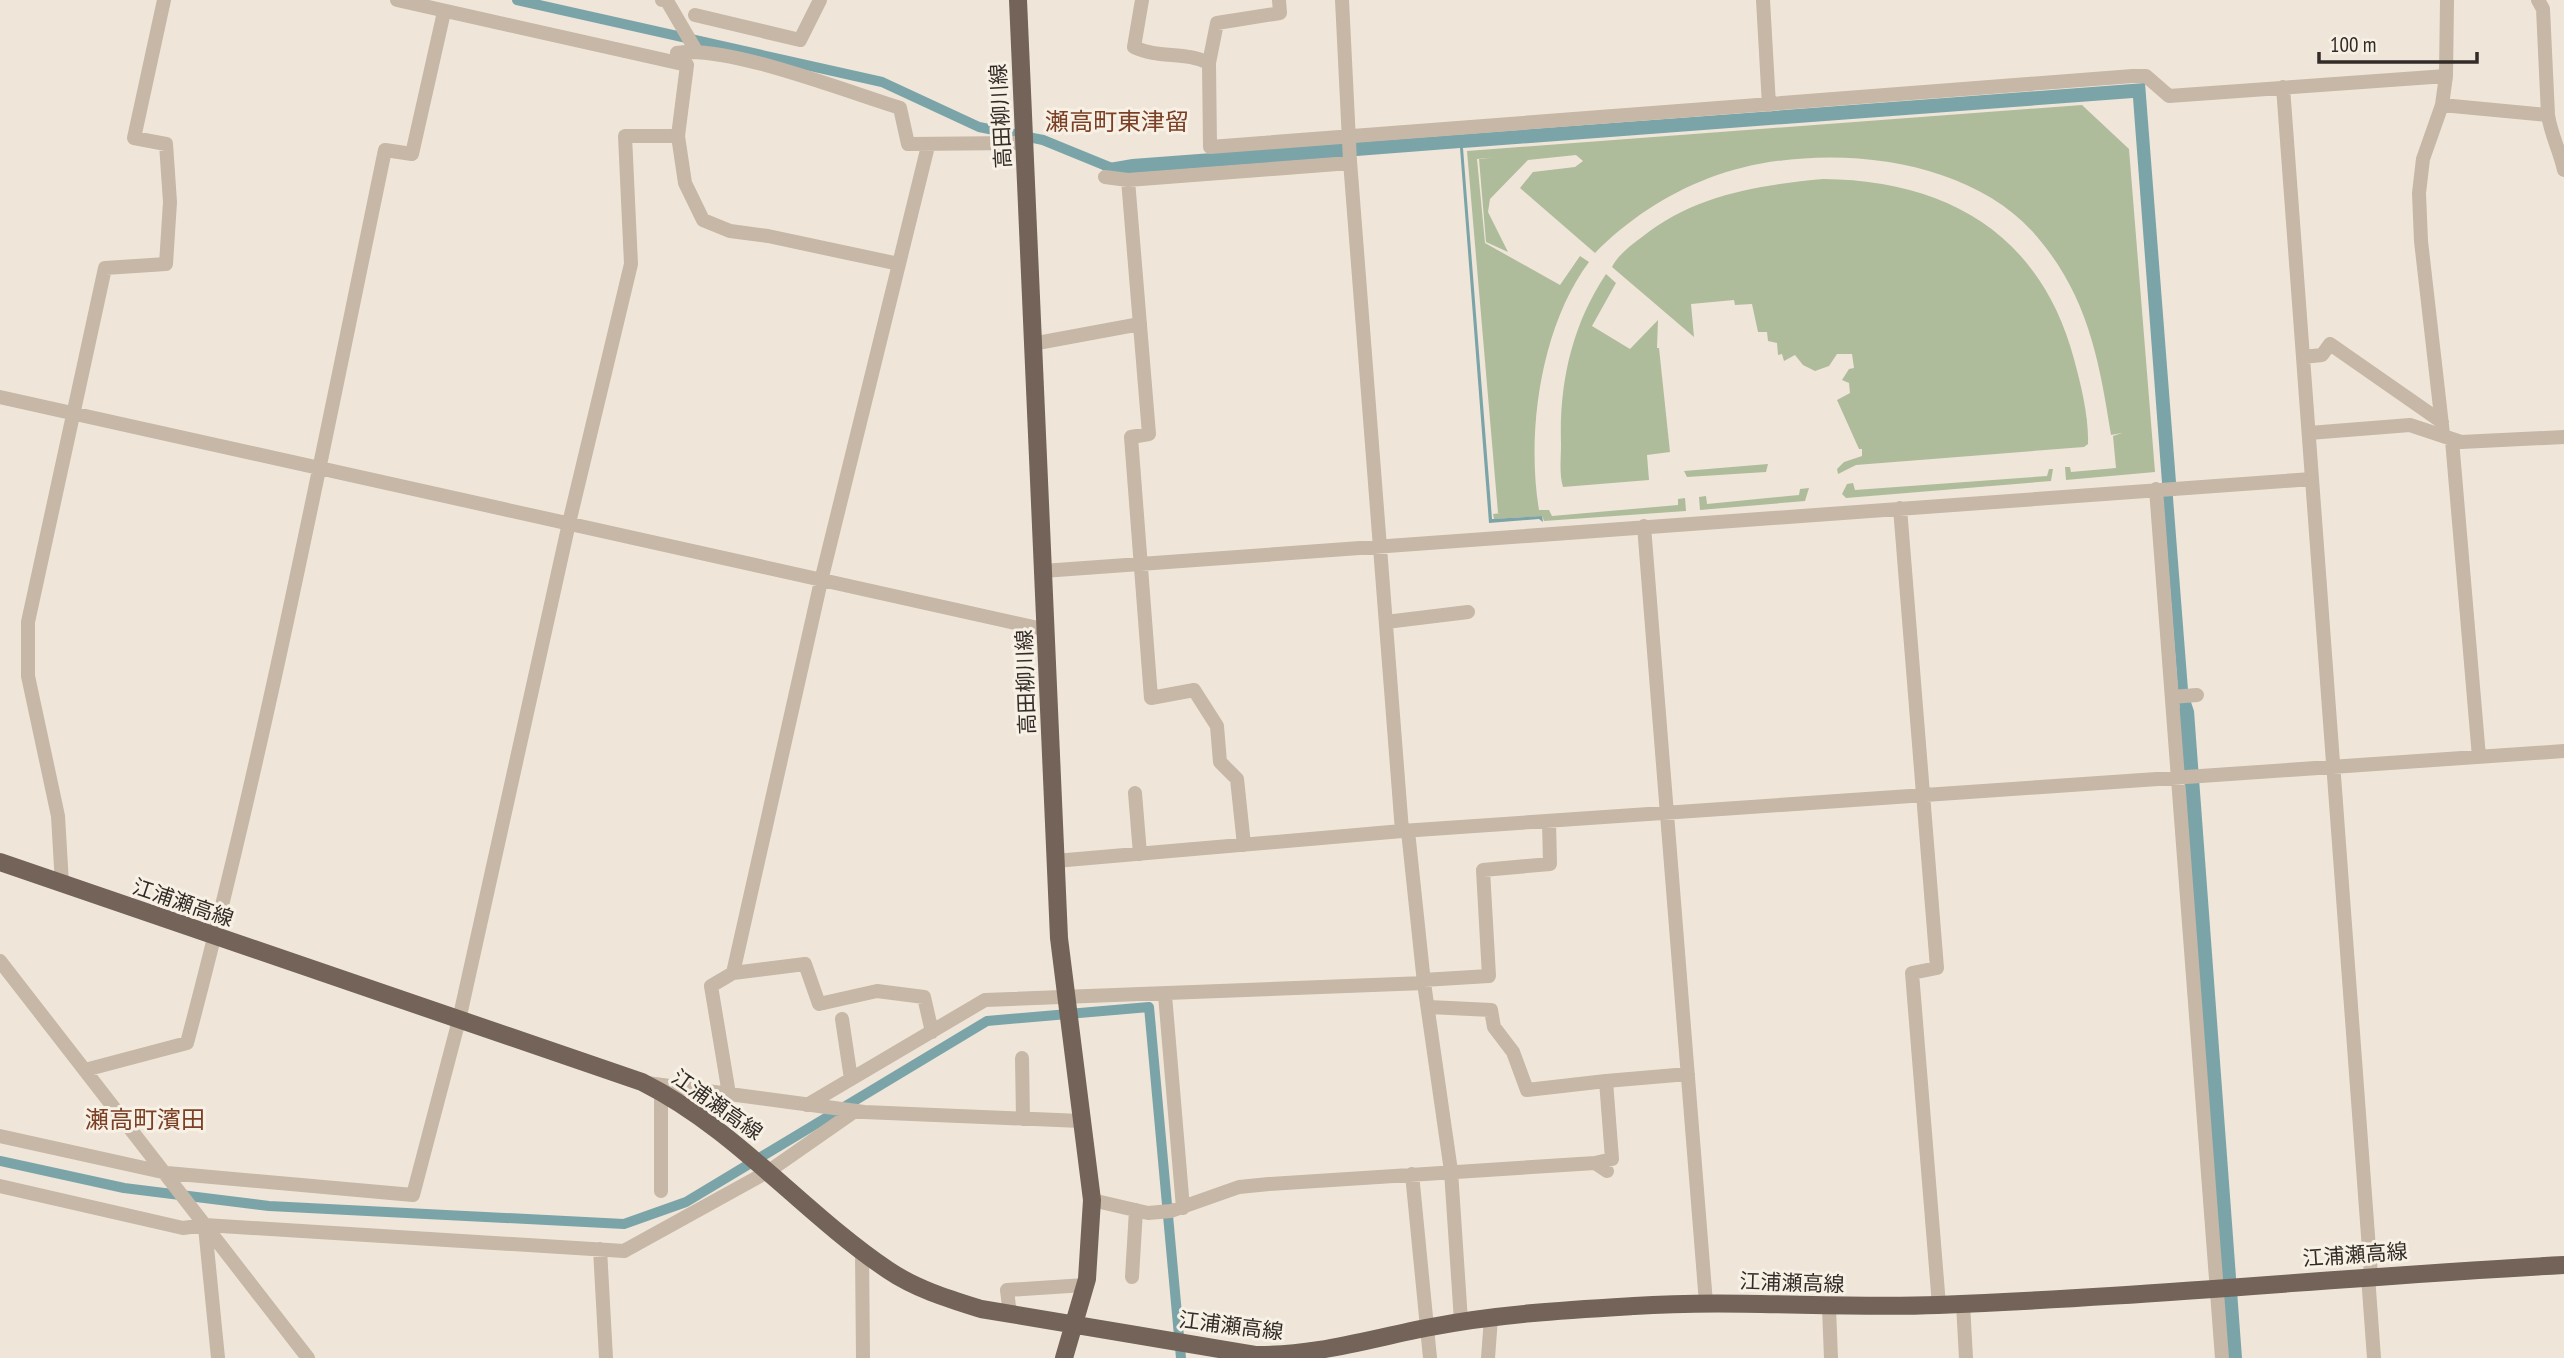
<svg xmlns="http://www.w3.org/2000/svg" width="2564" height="1358" font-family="'PT Sans Narrow','Noto Sans JP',sans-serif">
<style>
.green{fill:#afbc9b}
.water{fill:#7ba4a9}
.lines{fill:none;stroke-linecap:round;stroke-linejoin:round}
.canal{stroke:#7ba4a9;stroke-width:10}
.minor{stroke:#c6b7a6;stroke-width:14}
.major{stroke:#736359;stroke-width:18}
.labels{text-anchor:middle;stroke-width:6;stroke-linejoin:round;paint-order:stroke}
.street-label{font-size:21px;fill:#332b27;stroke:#f7f0e5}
.quarter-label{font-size:24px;fill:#7b4026;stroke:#f7f0e5}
</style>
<rect width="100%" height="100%" fill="#efe6d9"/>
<path class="green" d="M2082,105L2129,149L2155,472L2066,480L2065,467H2070L2071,472L2116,468L2113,436L2122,433L2111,435C2099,358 2087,292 2032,231C1959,151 1806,141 1709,178C1667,194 1626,221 1595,253L1520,188L1533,172L1575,167L1583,161L1576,155L1528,160L1490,199L1488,212L1508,252L1486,242L1479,159L1498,157L1477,159L1485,243L1560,285L1580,256L1589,262C1541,326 1526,432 1539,510H1549L1552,516L1678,505V499L1685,498L1686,511L1544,521L1542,516L1494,519L1493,514L1501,513H1498L1467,151Z
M1823,179C1948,180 2041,235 2074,359C2081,385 2089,417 2088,444L2084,447L1856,465L1838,474L1837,469L1844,462L1862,456V449H1859L1837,400L1850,393L1849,383L1842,380L1849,369L1854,368L1852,354H1837L1829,366L1815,371L1803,365L1795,355L1784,361L1782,354L1778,355L1777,343L1768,341L1767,332H1758L1752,304L1735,305L1734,300L1691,304L1694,337L1612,267C1618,255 1631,245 1642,237C1694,195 1758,185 1823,179Z
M1606,274L1616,283L1592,326L1630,349L1658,320L1657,348H1659L1670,452L1647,455L1649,480L1563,487C1559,474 1561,458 1561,444C1559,383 1572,325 1606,274Z
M1768,464L1766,472L1687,477L1684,471Z
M2049,469H2053L2051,481L1846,498L1842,494L1847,484L1853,483L1855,490L2047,476Z
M1809,488L1805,501L1700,510L1699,497L1706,496L1707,504L1799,495L1800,489Z"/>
<path class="water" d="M2145,83L2177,495L2163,496L2133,98L1463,148L1492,519L1542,516L1543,522L1539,519L1489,523L1460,148L1136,173H1111L1101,169L1103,164L1132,159Z
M2191,702L2194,711L2242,1358H2228L2179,710L2180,703Z"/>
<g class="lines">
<path class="canal" d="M517,0L882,82L979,127L1043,140L1114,169
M2167,485L2184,703
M0,1161L124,1188L269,1206L624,1224L686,1202L987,1021L1149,1007L1181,1358"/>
<path class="minor" d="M397,0L687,65
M662,0L667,1L695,49
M1142,0L1134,47C1158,59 1185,51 1209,63L1210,147L2133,76H2146L2169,96L2446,76
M1342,0L1350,161L1402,831
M1763,0L1769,105
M2538,0L2543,9L2548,115
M695,15L800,40L820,0
M1209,63L1217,23L1280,13L1279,0
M2283,87L2371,1276
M2442,105L2548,115C2551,135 2560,151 2564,170
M678,136L685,183L703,220L730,231L768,236L899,264
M1105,177L1128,180L1350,163
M1128,180L1149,434L1131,437L1151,698L1194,690L1217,726L1220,762L1237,779L1244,845
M1032,344L1140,324
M2303,357L2322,355L2330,344L2442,422
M0,397L1047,630
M2309,433L2410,425L2461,442L2564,437
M2443,434L2421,241L2419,193L2423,159L2442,105L2446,76L2447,0
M2452,440L2479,757
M2156,489L2222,1358
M1900,508L1937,968L1912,973L1939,1305
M1644,526L1706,1303
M1043,571L2312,479
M1386,622L1468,612
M2172,697L2197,695
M1135,793L1140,854
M1408,831L1424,983L1451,1171L1461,1321
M1055,861L1402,831L2564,751
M62,884L58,816L28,676V622L105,268L166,264L170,202L166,144L134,138L164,0
M0,961L308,1358
M733,973L821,581L928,146
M1423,980L1489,976L1483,870L1550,864L1549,821
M1165,995L1183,1208
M1429,1007L1491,1010L1494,1027L1513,1052L1527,1090L1606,1081
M842,1019L851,1079
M1022,1058L1023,1119
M85,1070L187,1043C265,749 323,448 385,150L412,154L444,12
M647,1083L864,1112L1081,1121
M661,1092V1191
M729,1094L711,986L733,973L805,964L819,1004L877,991L924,997L932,1032
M807,1105L985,1000L1424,983
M0,1136L167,1173L413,1195L459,1020L569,523L631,264L625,136H678L687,65L677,53C725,44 848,92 900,108L908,144L1025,143
M1595,1163L1612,1159L1606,1081L1688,1074
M1412,1174L1430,1358
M0,1186L183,1228L205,1225L624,1251L769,1171L855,1111
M1092,1200L1148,1213L1171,1211L1239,1187L1269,1184L1595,1163L1607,1171
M205,1227L218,1358
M600,1249L606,1358
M862,1251L863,1358
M2368,1276L2374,1358
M1132,1277L1136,1210
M1963,1304L1966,1358
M1829,1308L1831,1358
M1010,1315L1007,1290L1085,1285
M1488,1358L1491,1318"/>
<path class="major" d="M1018,0L1059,938L1092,1200L1087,1279L1064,1358
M0,862L642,1082C736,1129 802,1212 888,1270C916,1289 949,1299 981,1309L1255,1355C1316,1356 1372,1338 1431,1327C1497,1314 1567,1310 1634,1306C1735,1299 1837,1309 1938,1305C2147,1297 2355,1276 2564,1265"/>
</g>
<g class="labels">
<g class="street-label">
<text transform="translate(1001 116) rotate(-93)" y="7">高田柳川線</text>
<text transform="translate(1026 682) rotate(-92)" y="7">高田柳川線</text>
<text transform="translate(183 903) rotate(19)" y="7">江浦瀬高線</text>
<text transform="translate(717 1105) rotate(35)" y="7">江浦瀬高線</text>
<text transform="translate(2355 1255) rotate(-4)" y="7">江浦瀬高線</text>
<text transform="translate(1792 1283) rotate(2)" y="7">江浦瀬高線</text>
<text transform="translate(1231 1326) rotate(7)" y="7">江浦瀬高線</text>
</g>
<g class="quarter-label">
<text x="1117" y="130">瀬高町東津留</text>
<text x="145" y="1128">瀬高町濱田</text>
</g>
</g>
<path d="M2319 52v10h158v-10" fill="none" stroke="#332b27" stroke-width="3.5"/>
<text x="2330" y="52" font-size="21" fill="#332b27" stroke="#f7f0e5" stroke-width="5" paint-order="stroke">100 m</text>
</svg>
